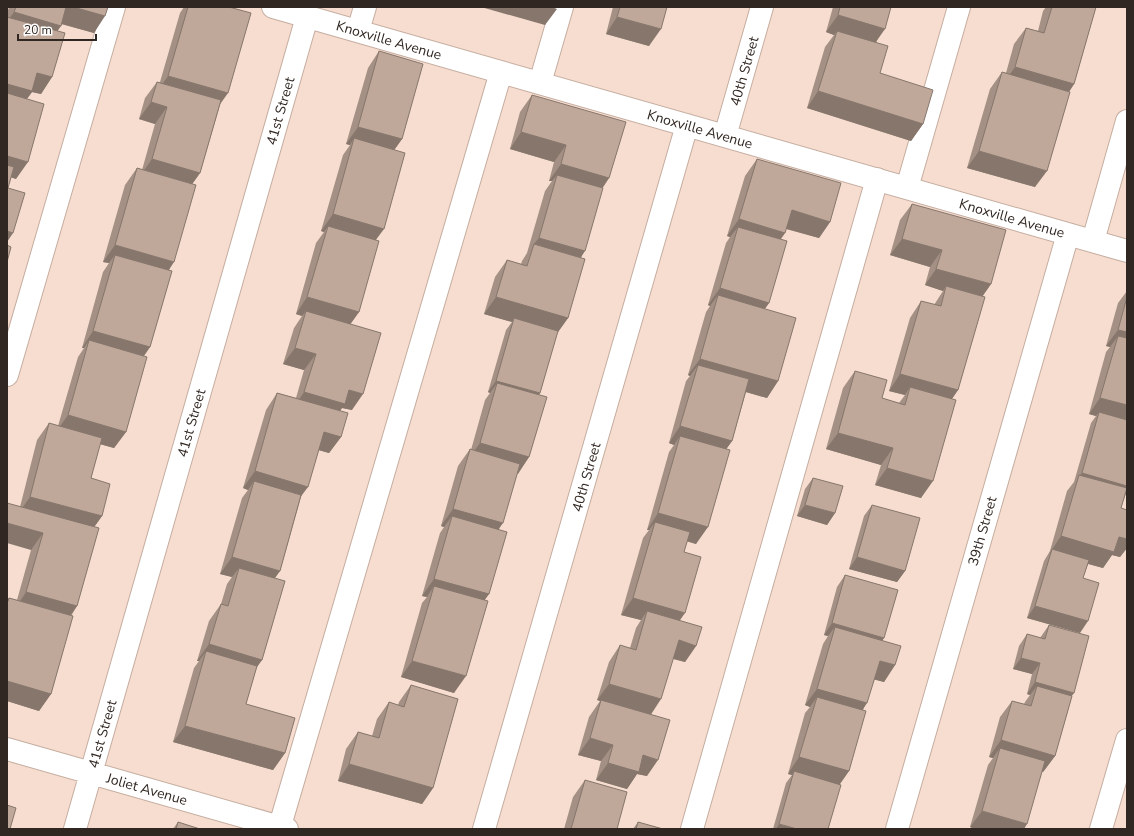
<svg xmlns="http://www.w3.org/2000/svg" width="1134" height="836" font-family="'Nunito Sans',sans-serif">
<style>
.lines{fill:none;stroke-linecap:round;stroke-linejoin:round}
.minor-casing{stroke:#c5ada0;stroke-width:24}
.minor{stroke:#fff;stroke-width:22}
.wall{fill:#a49084}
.shaded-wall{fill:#86766c}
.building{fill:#bfa89a;stroke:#86766c}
.labels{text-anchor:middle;stroke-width:3.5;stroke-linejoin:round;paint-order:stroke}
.street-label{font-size:14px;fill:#312722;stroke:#fff}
</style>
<rect width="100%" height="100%" fill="#f6ddcf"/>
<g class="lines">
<g class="minor-casing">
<path id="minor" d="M273,7L1127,251
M358,31L365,7
M540,83L562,7
M725,136L762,7
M907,188L959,7
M1093,241L1127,121
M7,375L114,7
M7,749L287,829
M75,829L307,17
M279,829L501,72
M484,829L687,125
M692,829L877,179
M897,829L1068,234
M1101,829L1127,740"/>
</g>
<use href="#minor" class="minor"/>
</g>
<path class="wall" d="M9,7H108L94,33L61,24L57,31L52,77L41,94L32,92L27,99L16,179L11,177L8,188L7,242V13Z
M184,7H229L220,105L200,173L192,184L169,270L150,347L144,356L126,432L114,448L100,444L91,478L102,516L94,527L77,606L71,616L51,694L39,711L7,701V600L9,598L17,600L31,550L20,507L37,440L49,423L58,426L78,357L84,348H82L103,272L109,263L103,262L125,185L137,168L142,170L155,124L139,119L145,98L157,82H160L180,13Z
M613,7H667L649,46L606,34Z
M833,7H891L876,43L880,73L923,124L911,141L807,108L825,47L834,35L826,32Z
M1046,7H1096L1074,84L1069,92L1035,187L967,168L990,89L1002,72L1006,73L1014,44L1026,28L1038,31L1043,11Z
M379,51L402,139L394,150L376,240L359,312L350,324L352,410L342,408L340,411L341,437L329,453L318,450L301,497L280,571L274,578L262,660L257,666L246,704L285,753L273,770L173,742L194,668L199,661H197L209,621L221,604L227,584L232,577L220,574L242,498L248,490L243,488L266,410L277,393L296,398L304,370L283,364L294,328L302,316L296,314L316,243L324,232L321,231L343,155L350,145L346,144L368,68Z
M532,95L609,178L602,188L581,258L568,318L557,333L540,393L539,395L529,457L517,474L499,529L489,594L484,600L454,693L401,677L422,603L427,597L422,596L440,533L444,527L441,526L458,466L470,449L471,450L485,400L490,393L488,392L506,330L512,322L484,314L495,277L507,260L521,264L522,261L527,253L545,191L552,181H549L554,162L510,149L520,112Z
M757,159L830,222L819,238L786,229L785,233L781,239L769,303L765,309L778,381L767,398L746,392L732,441L726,449L696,544L687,541L684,552L680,620L696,646L685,662L673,659L650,715L647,776L637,774L627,789L596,780L601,761L578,755L589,717L600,701L597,700L609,662L620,645L630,648L636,628L641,620L621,615L643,538L649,530H647L669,452L674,445L669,443L686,381L690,376L688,375L706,312L710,306L708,305L726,243L730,237L727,236L745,176Z
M912,204L991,284L982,297L958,390L952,399L921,498L875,485L881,465L826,449L843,388L855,371L882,398L899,403L905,395L889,391L910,318L921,301L934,305L943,291L925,285L930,267L890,255L900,220Z
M1127,291V492L1125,496L1121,508L1127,510V548L1120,557L1112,555L1103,568L1088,564L1083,578L1080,633L1027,618L1044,561L1050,551L1067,491L1074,482L1091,423L1096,416L1089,414L1106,352L1110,347L1106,346L1118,303Z
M813,478L835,513L827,525L797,516L805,489Z
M872,505L905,571L897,582L849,569L864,516Z
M845,575L884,638L882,640L895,665L884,682L874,679L863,710L849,771L840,784L828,829H773L786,783L792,775L788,774L805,713L810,707L805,705L823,644L828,636L824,635L837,587Z
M1049,625L1072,696L1055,756L1043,772H1042L1024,829H975L970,827L988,765L993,758L989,757L1000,717L1012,701L1024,704L1025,702L1030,695L1027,694L1032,674L1013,669L1019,646L1027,634L1040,638Z
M411,685L433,788L422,804L338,781L346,749L358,732L372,736L377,719L389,702L398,705L399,702Z
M585,780L617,829H564L573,797Z
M178,822L200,829H173Z
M638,822L663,829H633Z"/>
<path class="shaded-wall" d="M65,7H73L105,16L94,33L55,22Z
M481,7H552L557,9L545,25Z
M14,12L61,26L49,43L7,22Z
M838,15L885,29L873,46L837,31L834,35L826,32Z
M617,17L661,29L649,46L606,34Z
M1015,67L1074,84L1063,101L1003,84Z
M37,73L52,77L41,94L32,92L20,108L7,104V84Z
M168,76L228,93L216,110L157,92Z
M818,91L923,124L911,141L807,108Z
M151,102L167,107L155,124L139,119Z
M358,127L402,139L390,156L354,138L350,145L346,144Z
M521,132L566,145L554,162L510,149Z
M979,151L1047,171L1035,187L967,168Z
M7,156L28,162L16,179L7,176Z
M152,159L200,173L188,190L140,176Z
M561,164L609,178L598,195L557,175L552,181H549Z
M792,210L830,222L819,238L780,227Z
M333,214L384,229L372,245L328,226L324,232L321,231Z
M739,219L785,233L773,249L738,227L730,237L727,236Z
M7,231L13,233L7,242Z
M539,238L585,251L574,268L533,245Z
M902,239L942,250L930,267L890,255Z
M115,245L174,262L163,279L115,255L109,263L103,262Z
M936,269L991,284L979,301L946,286L943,291L925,285Z
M720,288L769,303L757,319L718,295L710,306L708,305Z
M307,297L359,312L347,329L306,311L302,316L296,314Z
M496,297L568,318L556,335L514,318L512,322L484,314Z
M1118,330L1127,332V352L1118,336L1110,347L1106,346Z
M93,331L150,347L138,364L89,340L84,348H82Z
M295,348L316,354L304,370L283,364Z
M700,359L778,381L767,398L694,377L698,365L690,376L688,375Z
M900,374L958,390L946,407L910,387L905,395L889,391Z
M496,381L540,393L532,405L497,383L490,393L488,392Z
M349,390L363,394L352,410L342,408L333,421L293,409L304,392Z
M1100,398L1127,405V425L1099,412L1096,416L1089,414Z
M68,415L126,432L114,448L56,432Z
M680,426L732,441L720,458L680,436L674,445L669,443Z
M324,432L341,437L329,453L312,448Z
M838,433L893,448L881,465L826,449Z
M480,443L529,457L518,474L468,459Z
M887,468L933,481L921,498L875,485Z
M255,471L308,487L296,503L254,481L248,490L243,488Z
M1082,473L1127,486V492L1123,498L1078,477Z
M30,497L102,516L90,533L18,514Z
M805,505L835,513L827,525L797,516Z
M453,509L503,523L491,540L452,516L444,527L441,526Z
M658,513L708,527L696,544L652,531L655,522L649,530H647Z
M7,523L43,533L31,550L7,543Z
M1061,536L1119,537L1127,539V548L1120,557L1112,555L1103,568L1050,553L1051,551Z
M232,557L280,571L268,588L239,568L232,577L220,574Z
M857,557L905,571L897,582L849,569Z
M434,579L489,594L477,611L434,586L427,597L422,596Z
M26,592L77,606L65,623L15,609Z
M633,598L685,613L673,630L647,611L641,620L621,615Z
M1035,606L1088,621L1080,633L1027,618Z
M832,623L884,638L876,650L835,627L828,636L824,635Z
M679,640L696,646L685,662L667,657Z
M209,644L262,660L250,677L206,651L199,661H197Z
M1021,658L1040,663L1032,674L1013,669Z
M412,661L466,676L454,693L401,677Z
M880,661L895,665L884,682L868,678Z
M7,681L51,694L39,711L7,701Z
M1035,682L1074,693L1066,704L1037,686L1030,695L1027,694Z
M609,684L661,699L650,716L597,700Z
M817,689L867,703L856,720L817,697L810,707L805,705Z
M185,726L285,753L273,770L173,742Z
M590,738L613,745L601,761L578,755Z
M1001,740L1055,756L1043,772L997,759L1000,748L993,758L989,757Z
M643,755L658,760L647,776L637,774L627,789L596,780L608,763Z
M799,757L849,771L837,788L794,771L792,775L788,774Z
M349,764L433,788L422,804L338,781Z
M982,811L1027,824L1024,829H975L970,827Z
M779,824L797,829H776Z"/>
<path class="building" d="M16,7H66L61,26L14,12Z
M73,7H108L105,16Z
M188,7H229L251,13L228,93L168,76Z
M620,7H667L661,29L617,17Z
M840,7H891L885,29L838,15Z
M1052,7H1096L1074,84L1015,67L1026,28L1044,33Z
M7,17L65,33L52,77L37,73L32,91L7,84Z
M837,31L888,46L880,73L933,90L923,124L818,91Z
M379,51L423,64L402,139L358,127Z
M1002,72L1070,92L1047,171L979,151Z
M157,82L221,100L200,173L152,159L167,107L151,102Z
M7,93L44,104L28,162L7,156Z
M532,95L626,122L609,178L561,164L566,145L521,132Z
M354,138L405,153L384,229L333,214Z
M757,159L841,183L830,222L792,210L785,233L739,219Z
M7,165L14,167L8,188L25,193L13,233L7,231Z
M137,168L196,185L174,262L115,245Z
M557,175L603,188L585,251L539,238Z
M912,204L1006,230L991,284L936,269L942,250L902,239Z
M328,226L379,241L359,312L307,297Z
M738,227L787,241L769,303L720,288Z
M534,244L585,259L568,318L496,297L507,260L527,266Z
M7,245L11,247L7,262Z
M115,255L172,271L150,347L93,331Z
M946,286L985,297L958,390L900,374L921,301L941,306Z
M718,295L796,318L778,381L700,359Z
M1127,297V332L1118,330Z
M306,311L381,333L363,394L349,390L345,404L304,392L316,354L295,348Z
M514,318L558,331L540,393L496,381Z
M1118,336L1127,338V405L1100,398Z
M89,340L147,357L126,432L68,415Z
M698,365L749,379L732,441L680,426Z
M855,371L887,380L882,398L905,405L910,387L956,400L933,481L887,468L893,448L838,433Z
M497,383L547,397L529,457L480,443Z
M277,393L348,413L341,437L324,432L308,487L255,471Z
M1099,412L1127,420V486L1082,473Z
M49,423L102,438L91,478L110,484L102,516L30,497Z
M680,436L730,450L708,527L658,513Z
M470,449L520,464L503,523L453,509Z
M1079,475L1127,488L1121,508L1127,510V539L1119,537L1114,552L1061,536Z
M813,478L843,486L835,513L805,505Z
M254,481L301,495L280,571L232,557Z
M7,503L99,528L77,606L26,592L43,533L7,523Z
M872,505L920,518L905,571L857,557Z
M452,516L507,532L489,594L434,579Z
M655,522L690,532L684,552L701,557L685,613L633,598Z
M1052,549L1089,560L1083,578L1099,583L1088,621L1035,606Z
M239,568L285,581L262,660L209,644L221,604L228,606Z
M845,575L898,590L884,638L832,623Z
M434,586L488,601L466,676L412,661Z
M9,598L73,616L51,694L7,681V604Z
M647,611L702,627L696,646L679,640L661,699L609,684L620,645L636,650Z
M1049,625L1089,636L1074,693L1035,682L1040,663L1021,658L1027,634L1045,639Z
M835,627L901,646L895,665L880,661L867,703L817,689Z
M206,651L257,666L246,704L295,718L285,753L185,726Z
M411,685L458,699L433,788L349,764L358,732L379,738L389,702L404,707Z
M1037,686L1072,696L1055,756L1001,740L1012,701L1031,706Z
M817,697L866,711L849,771L799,757Z
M601,700L670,720L658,760L643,755L639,772L608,763L613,745L590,738Z
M1000,748L1045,761L1027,824L982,811Z
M794,771L841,785L828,829H797L779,824Z
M585,780L627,792L617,829H571Z
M7,805L16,808L10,829H7Z
M178,822L200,829H176Z
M638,822L663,829H636Z"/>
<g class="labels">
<g class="street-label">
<text transform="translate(389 40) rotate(16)" y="5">Knoxville Avenue</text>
<text transform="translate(744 71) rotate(-74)" y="5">40th Street</text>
<text transform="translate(280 111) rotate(-74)" y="5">41st Street</text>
<text transform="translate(700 129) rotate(16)" y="5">Knoxville Avenue</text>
<text transform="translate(1012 218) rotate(16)" y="5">Knoxville Avenue</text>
<text transform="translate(191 423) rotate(-74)" y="5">41st Street</text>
<text transform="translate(586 477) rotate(-74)" y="5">40th Street</text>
<text transform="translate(982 531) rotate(-74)" y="5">39th Street</text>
<text transform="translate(102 734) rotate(-74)" y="5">41st Street</text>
<text transform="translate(147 789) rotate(16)" y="5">Joliet Avenue</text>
</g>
</g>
<rect width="1134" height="836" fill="none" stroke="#312722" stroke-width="16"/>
<path d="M18 34v6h78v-6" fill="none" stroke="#312722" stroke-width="2"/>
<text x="24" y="34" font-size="12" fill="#312722" stroke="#ffffff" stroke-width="3" paint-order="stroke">20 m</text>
</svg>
